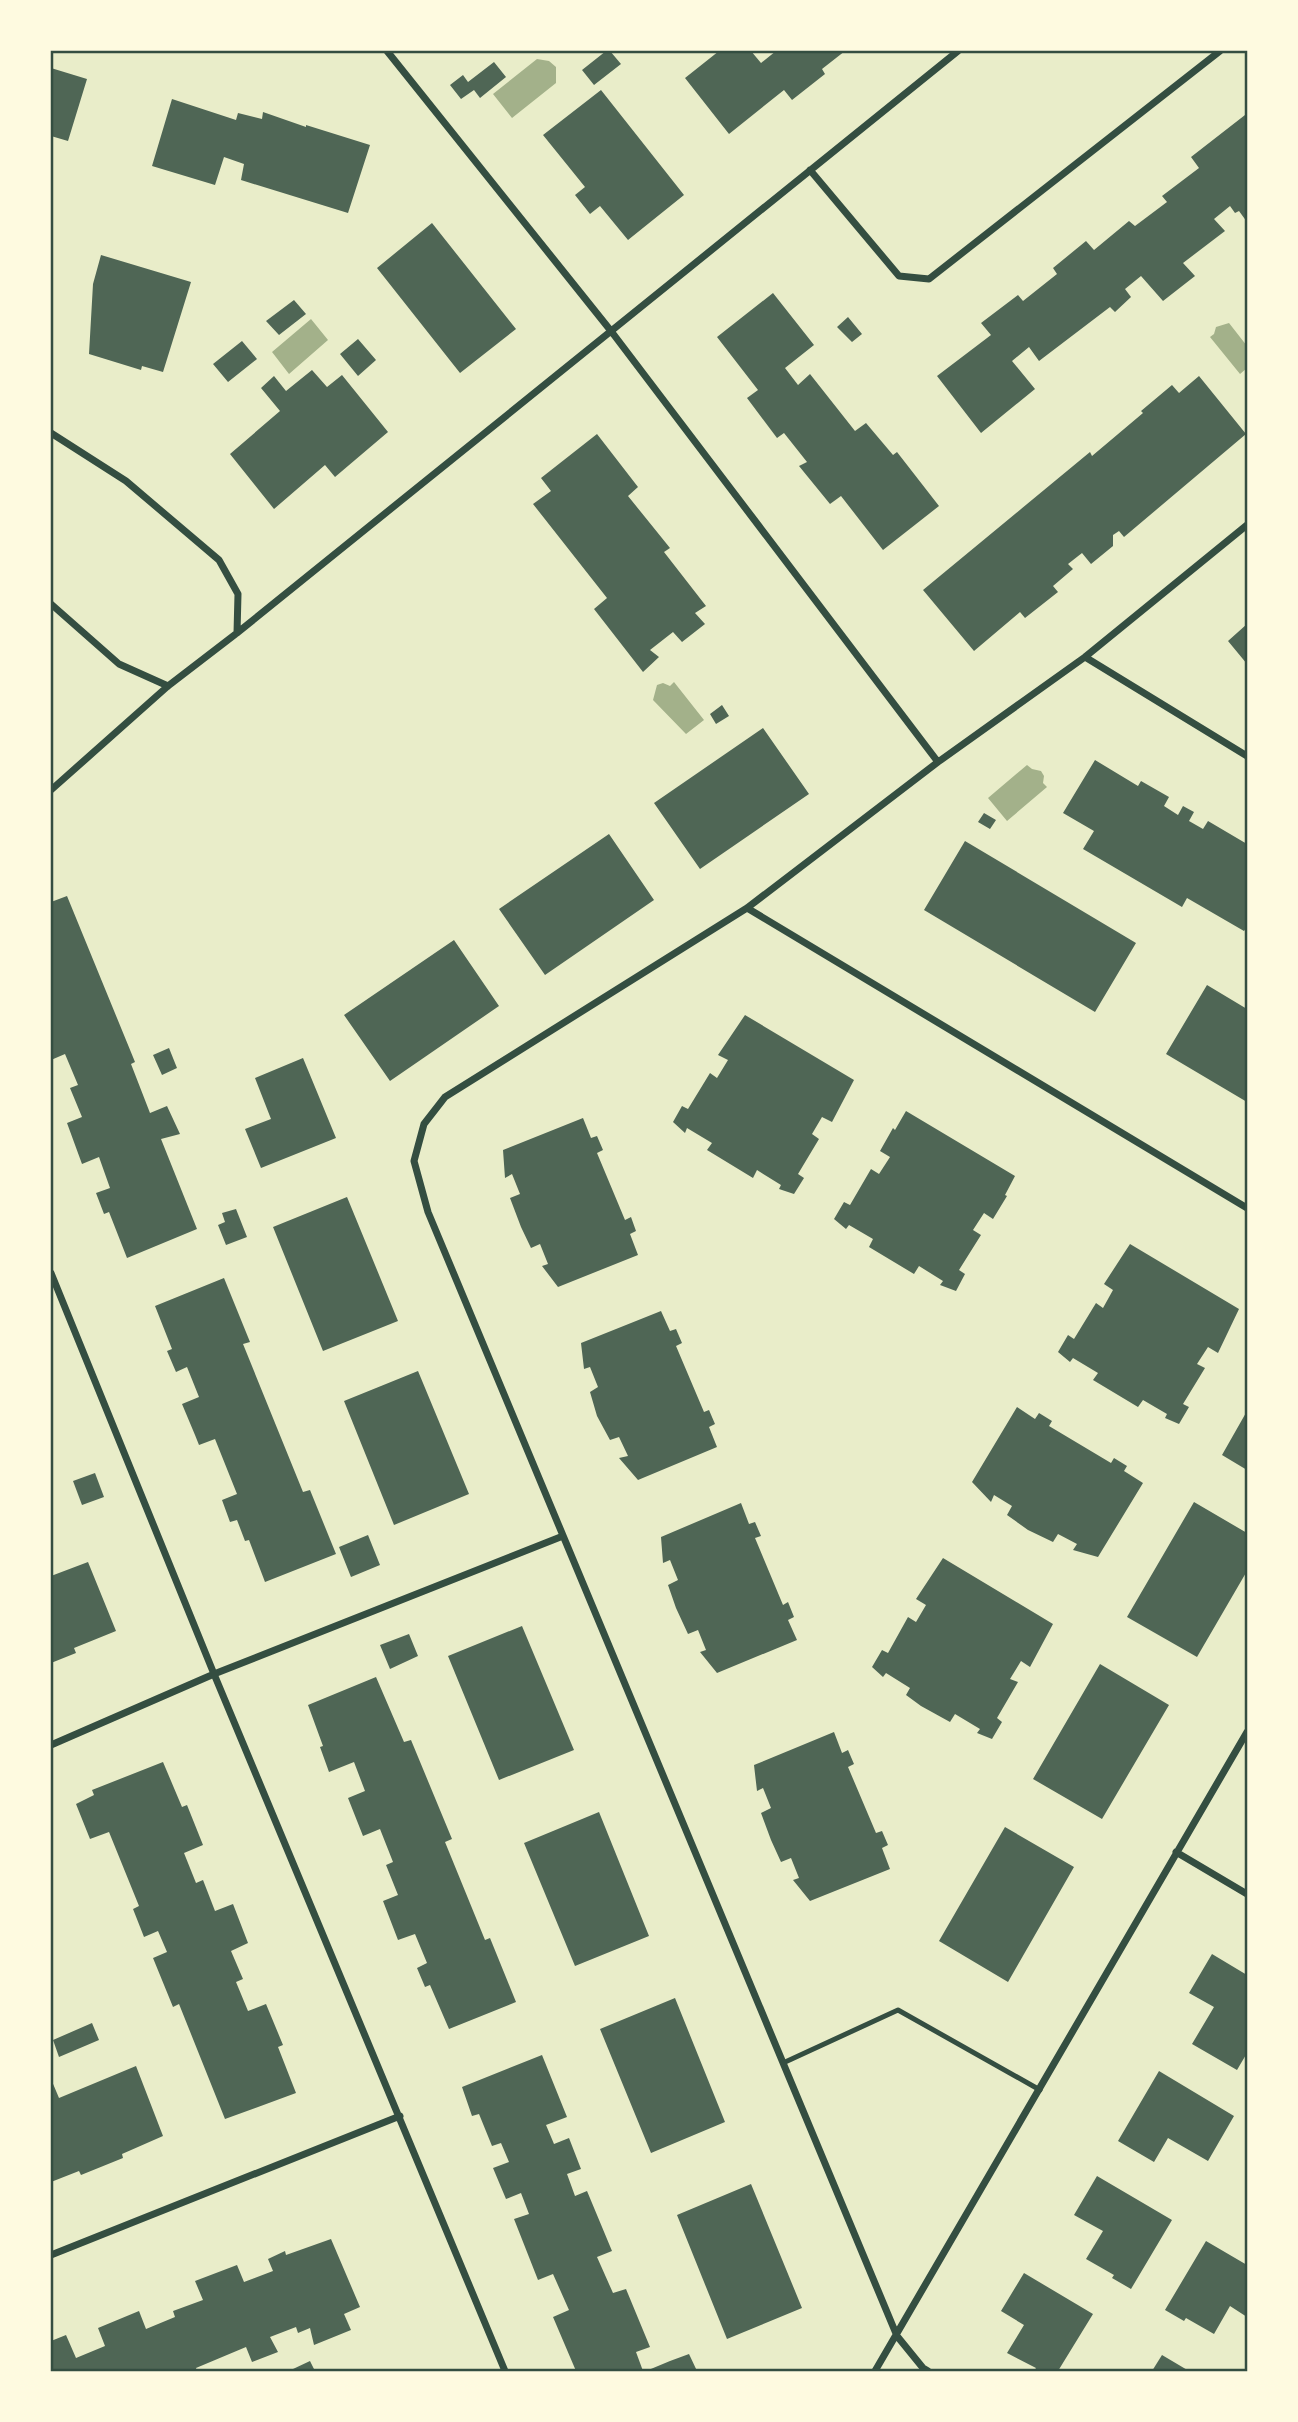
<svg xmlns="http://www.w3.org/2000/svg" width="1298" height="2422" font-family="'PT Sans',sans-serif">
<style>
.water{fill:#a3b18a}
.building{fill:#4f6655}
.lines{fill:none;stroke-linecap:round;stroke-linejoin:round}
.service{stroke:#344e41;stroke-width:5}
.minor{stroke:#344e41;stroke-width:7}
.neatline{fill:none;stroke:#344e41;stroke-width:2.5}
</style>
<rect width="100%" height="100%" fill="#e9edc9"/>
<path class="water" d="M537,59L549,61L556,67V83L512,118L493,94Z
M311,319L328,340L289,374L272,352Z
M1229,323L1247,346V368L1240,374L1210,337L1214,334L1216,327Z
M674,682L704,720L686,734L653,700L657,685L663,683L670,686Z
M1027,765L1032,769L1041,771L1044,776L1043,783L1047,787L1007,821L988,798Z"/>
<path class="building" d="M606,51H610L621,64L594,85L582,70Z
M719,51H751L761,63L776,51H845L822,69L825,74L792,100L784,90L729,134L685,78Z
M494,62L506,77L480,98L474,90L461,99L450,85L463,75L468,82Z
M51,68L87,79L68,141L51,136Z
M601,90L684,195L628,240L600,206L590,214L575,195L585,187L543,135Z
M172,99L236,120L238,113L262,119L263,112L306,127V125L370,145L348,213L241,180L244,164L224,157L215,185L152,166Z
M1245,115L1247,118V222L1239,211L1235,213L1230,206L1214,219L1225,231L1183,263L1195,276L1163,301L1141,276L1125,289L1131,297L1115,312L1110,307L1039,361L1029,347L1012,361L1035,389L981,433L937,376L991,335L981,323L1018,295L1023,301L1057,274L1053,268L1086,241L1094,250L1129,221L1135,226L1167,202L1162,196L1199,168L1191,157Z
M432,223L516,329L460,373L377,268Z
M101,255L191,282L163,372L142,366L141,370L89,354L93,284Z
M773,293L814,345L785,368L798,385L810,374L855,431L866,423L893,455L897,452L939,506L883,550L841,496L830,504L799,466L807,462L784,433L777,438L747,398L758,390L717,337Z
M294,300L306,314L279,335L266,321Z
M848,317L862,334L852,342L837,327Z
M358,339L376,360L358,376L340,354Z
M242,341L257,359L228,382L213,364Z
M312,370L327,387L342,375L388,432L335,477L325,465L274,509L230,454L280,411L261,388L274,376L286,391Z
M1199,376L1246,434L1124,537L1119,531L1113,535V546L1091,564L1082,553L1068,564L1073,569L1053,586L1058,592L1025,618L1020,612L974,651L923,590L1090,452L1092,456L1143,413L1141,411L1172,385L1179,393Z
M597,434L638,487L628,496L670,548L664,552L706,606L695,613L705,624L682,642L673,632L650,650L659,657L643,672L594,609L607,598L533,504L551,491L541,478Z
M1247,624V664L1228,641Z
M722,705L729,716L716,724L710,714Z
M763,728L809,794L700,869L654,803Z
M1095,760L1138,786L1141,781L1169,797L1164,806L1178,815L1183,806L1194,812L1189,821L1203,829L1208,821L1247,844V927L1244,931L1187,898L1182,907L1083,849L1094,831L1063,813Z
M984,813L996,820L990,829L978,822Z
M609,834L654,900L545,975L499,909Z
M965,841L1136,943L1095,1012L924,910Z
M67,896L135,1062L131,1064L150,1113L167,1106L180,1134L161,1139L197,1229L127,1258L109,1212L104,1214L96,1193L110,1188L99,1157L82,1164L67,1123L82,1117L70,1088L78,1085L65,1054L51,1060V902Z
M454,940L499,1006L390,1081L344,1015Z
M1207,985L1247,1009V1102L1166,1054Z
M745,1015L854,1080L832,1122L822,1117L812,1134L819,1139L798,1174L804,1178L794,1194L779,1189L781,1185L757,1170L753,1178L707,1150L712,1143L687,1128L685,1133L673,1122L682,1106L688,1109L710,1073L717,1078L728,1060L718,1055Z
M169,1048L177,1068L162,1075L153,1055Z
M303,1058L336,1138L261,1168L245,1129L271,1119L255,1078Z
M906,1111L1015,1176L1005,1195L1007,1196L993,1219L984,1213L973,1230L981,1235L959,1270L965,1274L956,1291L940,1285L943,1281L919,1266L914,1274L869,1247L873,1239L849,1225L846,1229L834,1219L844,1202L850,1205L871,1169L879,1174L890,1157L880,1151L893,1128L895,1130Z
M583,1118L591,1138L597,1136L603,1150L597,1153L625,1220L631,1217L636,1231L630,1234L638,1255L558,1287L542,1266L548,1264L540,1244L531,1248L521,1227L510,1198L520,1194L512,1174L505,1178L503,1150Z
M347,1197L398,1321L323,1351L273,1227Z
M236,1209L247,1237L226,1245L218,1225L225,1222L222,1213Z
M1130,1244L1239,1309L1218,1353L1208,1347L1197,1364L1205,1368L1183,1404L1189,1407L1179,1424L1165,1418L1167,1414L1143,1400L1138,1407L1093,1380L1098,1373L1073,1358L1070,1362L1058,1352L1068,1335L1074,1339L1096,1303L1103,1308L1113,1290L1104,1284Z
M224,1278L250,1342L243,1344L303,1492L310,1490L336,1554L265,1582L249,1540L245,1541L237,1520L230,1522L222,1500L237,1494L215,1439L199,1445L195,1435L182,1404L199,1397L187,1367L176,1372L167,1351L172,1349L155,1306Z
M661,1311L670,1331L676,1329L682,1343L676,1346L704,1412L709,1410L715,1424L709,1427L717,1447L638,1480L619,1458L628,1456L619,1437L610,1440L597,1416L590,1392L598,1387L590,1367L584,1369L581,1343Z
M418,1371L469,1494L394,1525L344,1401Z
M1017,1407L1035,1419L1039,1413L1052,1421L1049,1426L1111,1463L1114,1458L1127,1466L1124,1471L1143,1483L1098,1557L1073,1550L1077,1544L1058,1534L1053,1542L1028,1530L1007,1515L1012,1506L994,1495L991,1502L972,1482Z
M1247,1411V1470L1222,1455Z
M95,1473L104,1497L82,1505L73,1481Z
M1194,1502L1247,1533V1571L1197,1657L1127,1617Z
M741,1503L749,1524L755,1522L761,1536L755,1538L783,1605L788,1602L794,1617L788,1620L797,1640L717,1673L700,1652L706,1650L698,1630L688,1634L676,1608L668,1585L678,1580L670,1560L663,1563L661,1537Z
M368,1535L380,1565L351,1577L339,1547Z
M943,1558L1053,1624L1030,1667L1021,1661L1010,1679L1018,1682L997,1718L1002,1722L992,1739L977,1733L980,1729L955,1714L950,1722L921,1706L906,1695L910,1688L886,1673L883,1677L872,1667L882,1650L888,1653L908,1617L916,1622L926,1605L916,1599Z
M88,1562L116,1631L74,1648L76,1653L51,1663V1576Z
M522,1626L574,1750L499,1780L448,1656Z
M409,1634L418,1656L390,1669L380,1645Z
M1100,1664L1169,1705L1102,1819L1033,1779Z
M376,1677L404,1742L411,1740L452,1839L445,1842L485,1940L490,1938L516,2002L449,2029L430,1985L425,1987L417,1968L427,1963L415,1934L398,1940L383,1901L398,1895L386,1865L393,1862L380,1829L363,1836L348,1798L365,1791L354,1762L329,1772L320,1747L323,1746L308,1705Z
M834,1732L842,1753L848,1750L854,1764L848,1767L876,1833L882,1831L888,1845L882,1848L890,1869L810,1901L793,1880L799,1878L791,1858L781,1862L771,1840L761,1813L771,1808L763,1788L757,1791L754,1765Z
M163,1762L182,1807L187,1805L203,1845L184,1853L196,1883L203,1880L215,1911L233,1904L248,1943L231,1951L243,1979L236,1982L248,2011L266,2004L283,2045L278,2047L296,2093L225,2119L179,2004L173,2007L153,1958L167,1952L158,1931L144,1937L133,1909L139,1906L109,1832L90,1839L76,1804L94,1795L92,1790Z
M599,1812L649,1936L575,1966L524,1843Z
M1005,1827L1074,1867L1008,1982L939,1941Z
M1212,1954L1247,1975V2053L1237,2070L1192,2044L1214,2007L1189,1993Z
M675,1998L725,2122L651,2153L600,2029Z
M92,2023L99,2040L59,2057L53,2040Z
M542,2055L567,2117L546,2125L554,2144L569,2138L581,2169L567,2174L575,2196L587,2191L612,2251L597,2257L613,2293L626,2289L650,2347L636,2352L643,2371H576L553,2317L569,2310L553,2274L538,2280L514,2219L529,2214L521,2193L506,2199L493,2168L509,2162L501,2143L492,2146L479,2114L472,2116L462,2087Z
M136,2066L163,2136L122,2154L123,2158L81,2175L79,2171L51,2182V2079L59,2098Z
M1159,2071L1234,2116L1208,2161L1168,2138L1154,2162L1118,2141Z
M1097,2176L1172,2220L1131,2289L1112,2278L1114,2275L1086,2259L1103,2231L1074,2215Z
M751,2184L802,2308L727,2339L677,2215Z
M331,2239L360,2307L344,2314L351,2330L314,2345L310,2328L298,2333L296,2327L270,2337L278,2352L252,2362L246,2347L196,2368L197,2371H51V2341L66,2335L76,2358L105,2346L98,2328L139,2311L146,2329L175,2317L173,2311L203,2300L195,2281L237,2265L244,2282L273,2271L268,2259L285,2251L286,2255Z
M1206,2241L1247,2265V2317L1230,2306L1214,2334L1186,2318L1184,2321L1165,2310Z
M1024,2273L1093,2314L1058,2371H1034L1036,2368L1007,2353L1024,2325L1001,2311Z
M689,2354L697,2371H646L670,2361Z
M1162,2355L1189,2371H1152Z
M310,2361L315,2371H293V2369Z"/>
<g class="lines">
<path class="service" d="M783,2063L898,2010L1040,2090"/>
<path class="minor" d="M387,51L611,331L938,762
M810,170L899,276L929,279L1220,51
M51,433L126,481L219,560L238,594L237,633
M51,604L119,664L168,686
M1085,657L1247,756
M51,790L168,686L237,633L958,51
M747,908L1247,1208
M51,1273L214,1674L505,2371
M51,1745L214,1674L563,1536
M1176,1852L1247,1894
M51,2255L400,2116
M875,2371L1247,1732
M928,2371L923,2368L897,2336L428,1212L414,1161L424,1124L445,1097L747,908L938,762L1085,657L1247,525"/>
</g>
<rect width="1298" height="2422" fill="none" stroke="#fefae0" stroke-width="105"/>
<rect x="52" y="52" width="1194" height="2318" class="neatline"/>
</svg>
